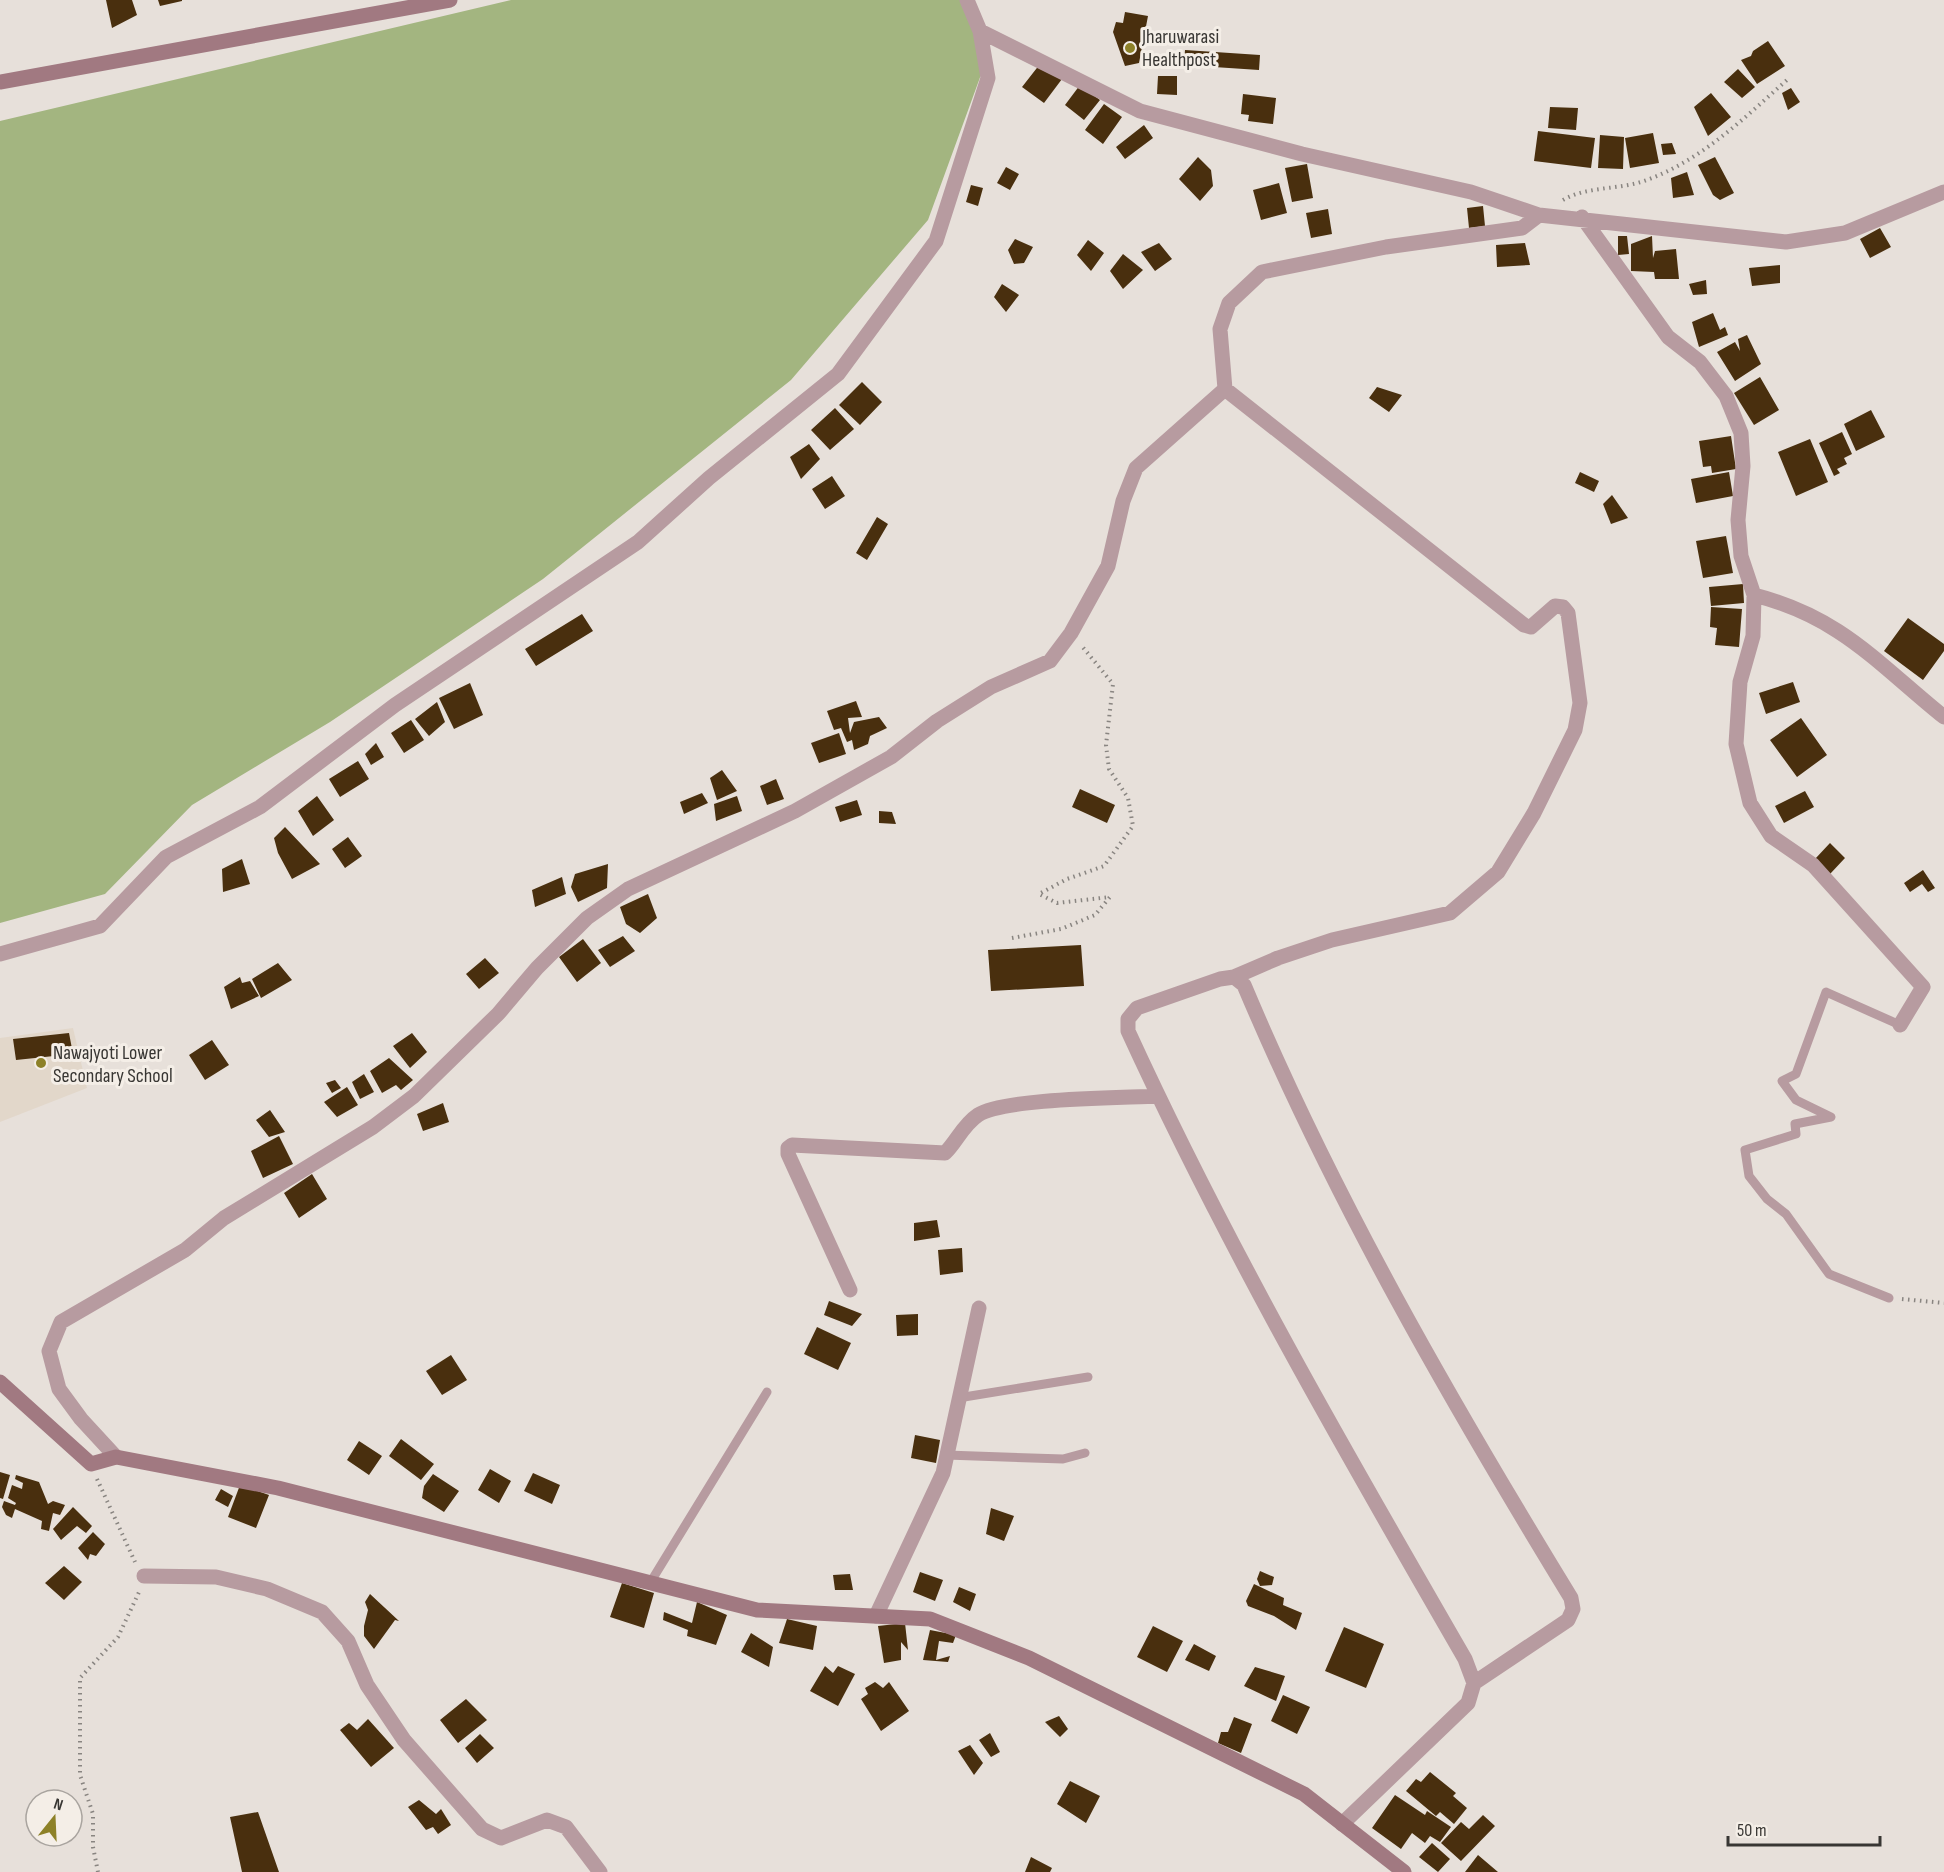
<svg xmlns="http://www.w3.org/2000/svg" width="1944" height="1872" font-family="'Sofia Sans Condensed',sans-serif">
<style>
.built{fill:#e2d7ca}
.forest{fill:#a3b580}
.building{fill:#492f0e}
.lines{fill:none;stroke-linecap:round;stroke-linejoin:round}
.path{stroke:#898581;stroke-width:4;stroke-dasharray:1.5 4.5;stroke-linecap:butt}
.lane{stroke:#b79ba0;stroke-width:9}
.street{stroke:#b79ba0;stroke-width:15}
.secondary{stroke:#a17981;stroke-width:15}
.poi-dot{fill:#8d8128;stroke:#f4eee7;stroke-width:2}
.labels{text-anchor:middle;stroke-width:6;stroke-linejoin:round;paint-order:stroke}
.poi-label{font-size:20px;fill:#383633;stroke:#f4eee7;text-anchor:start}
</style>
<rect width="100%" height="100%" fill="#e7e0da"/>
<path class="built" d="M73,1028L87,1088L0,1122V1038Z"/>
<path class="forest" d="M511,0H961L986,61L928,220L791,380L543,579L330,722L192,805L105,894L0,923V121Z"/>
<path class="building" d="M106,0H132L137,15L112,28Z
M158,0H182V1L160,6Z
M1125,12L1148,16L1139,63L1125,66L1113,32L1116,22L1123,23Z
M1768,41L1785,66L1757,84L1741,60L1751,56L1753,51Z
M1185,50L1260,55L1259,70L1184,65Z
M1040,64L1062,79L1044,103L1022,87Z
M1738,69L1755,87L1742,98L1724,82Z
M1158,76H1177V95L1157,94Z
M1080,85L1100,100L1084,120L1065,105Z
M1791,88L1800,102L1788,110L1782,93Z
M1711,93L1731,117L1708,136L1694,107Z
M1243,94L1276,98L1273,124L1248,121L1249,115L1241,114Z
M1104,104L1122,117L1103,144L1085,130Z
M1550,107L1578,108L1576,130L1548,128Z
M1144,125L1153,138L1125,159L1116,147Z
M1538,131L1595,138L1591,168L1534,161Z
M1653,133L1659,163L1630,168L1625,138Z
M1600,135L1624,137L1623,169L1598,168Z
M1672,143L1676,154L1663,155L1661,144Z
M1198,157L1211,170L1213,186L1200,201L1179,179Z
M1715,157L1734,193L1720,200L1713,195L1698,165Z
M1307,164L1313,198L1292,202L1285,168Z
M1006,167L1019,174L1010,190L997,183Z
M1687,172L1694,195L1673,198L1671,178Z
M1279,183L1287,213L1261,220L1253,190Z
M971,185L983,188L978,206L966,202Z
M1483,206L1485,226L1469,228L1467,208Z
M1328,209L1332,234L1311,238L1306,213Z
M1880,228L1891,247L1870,258L1860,239Z
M1618,236H1627L1629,254L1618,255Z
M1652,236L1653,258L1655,251L1676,249L1679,279H1655L1654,272L1631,271V244Z
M1015,239L1033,247L1024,263L1014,264L1008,250Z
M1088,240L1104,253L1091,271L1077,255Z
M1159,243L1172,259L1155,271L1141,252Z
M1525,243L1530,265L1497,267L1496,245Z
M1123,254L1143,270L1123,289L1110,271Z
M1780,265V283L1752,286L1749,268Z
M1706,280L1707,294L1693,295L1689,284Z
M1002,284L1019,295L1006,312L994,297Z
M1713,313L1720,330L1725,327L1728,335L1699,347L1692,322Z
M1747,335L1761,364L1735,381L1717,352L1735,342L1740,351L1738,339Z
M1760,377L1779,410L1754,425L1734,393Z
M862,382L882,402L860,425L839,405Z
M1377,387L1402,395L1389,412L1369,398Z
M835,408L854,429L830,450L811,430Z
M1871,410L1885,437L1856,451L1844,424Z
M1842,432L1852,454L1844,458L1847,464L1837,469L1840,473L1834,476L1819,443Z
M1731,436L1736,469L1712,473L1711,466L1703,467L1699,441Z
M1810,439L1828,482L1796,496L1778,452Z
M809,444L820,459L801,479L790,457Z
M1580,472L1599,481L1594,492L1575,483Z
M1729,472L1733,496L1696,503L1691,479Z
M832,476L845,496L825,509L812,489Z
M1612,495L1628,518L1611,524L1603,504Z
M877,517L888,524L867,560L856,553Z
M1726,536L1733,573L1703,578L1696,541Z
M1743,584L1744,603L1711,606L1709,587Z
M1711,607L1742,609L1739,647L1715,645L1717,628L1710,627Z
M582,614L593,631L536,666L525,649Z
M1908,618L1944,644V651L1923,680L1884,651Z
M1793,682L1800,702L1766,714L1759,693Z
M470,683L483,715L454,729L439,698Z
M856,701L862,717L848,718L850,733L854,722L879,717L887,728L870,736L868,744L854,750L852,740L847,742L841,728L834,730L827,711Z
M437,702L445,722L429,736L415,719Z
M1801,718L1827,755L1797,777L1770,740Z
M411,720L424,740L404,753L391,733Z
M839,733L846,754L819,763L811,743Z
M376,743L384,757L371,765L365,754Z
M358,761L369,779L340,797L329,779Z
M722,770L737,791L717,800L710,778Z
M776,779L784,799L767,805L760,786Z
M1080,789L1115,805L1107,823L1072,807Z
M1805,791L1814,807L1784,823L1775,806Z
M702,793L708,803L684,814L680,802Z
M317,796L334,820L313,836L298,811Z
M737,796L742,811L716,821L714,804Z
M857,800L862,815L840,822L835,807Z
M879,811L892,812L896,824L879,823Z
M285,827L320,864L292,879L278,853L274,838Z
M348,837L362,856L345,868L332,849Z
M1830,843L1845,858L1830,874L1815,859Z
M242,859L250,884L223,892L222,869Z
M608,864L607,888L578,902L571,887L575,874Z
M1923,870L1935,888L1928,892L1922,884L1910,892L1904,883Z
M562,877L566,894L535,907L532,890Z
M648,894L657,918L640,933L626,924L620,907Z
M623,936L635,951L610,967L598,950Z
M583,939L601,963L577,982L559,957Z
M1081,945L1084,986L991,991L988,950Z
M485,958L499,973L479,989L466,974Z
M278,963L292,980L261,998L252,979Z
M240,977L242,983L250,981L259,996L231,1009L224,987Z
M69,1033L73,1054L16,1060L13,1039Z
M412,1033L427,1052L410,1068L393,1046Z
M212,1040L229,1065L205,1080L189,1055Z
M389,1058L413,1080L401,1090L396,1085L382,1093L370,1071Z
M364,1074L374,1092L360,1099L352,1082Z
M335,1080L341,1088L332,1093L326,1083Z
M347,1087L358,1105L337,1117L324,1102Z
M443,1103L449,1122L423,1131L417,1114Z
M270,1110L285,1132L269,1137L256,1120Z
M279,1136L293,1164L263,1178L251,1151Z
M312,1174L327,1199L299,1218L284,1193Z
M937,1220L940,1237L914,1241V1223Z
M962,1248L963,1272L940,1275L938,1250Z
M829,1301L862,1314L852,1326L824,1315Z
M918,1314V1335L897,1336L896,1315Z
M817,1327L851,1343L838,1370L804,1354Z
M451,1355L467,1380L442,1395L426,1371Z
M915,1435L940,1440L936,1463L911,1458Z
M401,1439L434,1464L421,1480L389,1456Z
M359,1441L382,1456L369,1475L347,1460Z
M490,1469L511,1481L499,1503L478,1490Z
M0,1472L10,1475L3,1499L0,1498Z
M533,1473L560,1485L552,1504L524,1491Z
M433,1474L459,1491L444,1512L422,1498L424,1486Z
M16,1475L39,1482L48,1504L53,1501L65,1505L60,1515L53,1513L49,1531L41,1529L42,1521L15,1509L12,1518L6,1515L2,1507L4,1501L15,1505L16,1503L8,1498L12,1485L22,1489L23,1483L15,1479Z
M240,1485L269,1495L256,1528L228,1517Z
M221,1489L233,1496L228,1507L215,1500Z
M73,1507L92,1526L86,1533L77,1526L61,1540L53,1529Z
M991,1508L1014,1516L1004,1541L986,1534Z
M93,1532L105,1544L96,1556L90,1554L88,1560L78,1548Z
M64,1566L82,1582L64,1600L45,1583Z
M1260,1571L1274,1577L1272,1585L1260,1586L1257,1579Z
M920,1572L943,1580L935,1601L913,1592Z
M850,1574L853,1590H835L833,1575Z
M622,1583L654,1593L644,1628L610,1617Z
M1254,1584L1284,1598L1283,1605L1302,1613L1296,1630L1274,1616L1248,1606L1246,1601Z
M959,1587L976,1594L970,1611L953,1602Z
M370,1594L399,1621L395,1620L374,1649L364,1636V1626L368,1610L365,1602Z
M697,1602L727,1615L716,1645L687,1636L688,1630L663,1620L664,1612L692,1623Z
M787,1619L817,1626L813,1650L779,1643Z
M905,1623L908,1650L901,1642V1660L884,1663L878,1626Z
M1153,1626L1183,1641L1167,1672L1137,1657Z
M1344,1627L1384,1644L1366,1688L1325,1671Z
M930,1630L956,1635L953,1643L939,1641L936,1660L950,1656L948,1662L923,1660Z
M751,1633L773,1647L769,1667L741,1652Z
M1194,1644L1216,1656L1209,1671L1185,1660Z
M825,1666L833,1673L838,1666L855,1674L838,1706L810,1691Z
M1255,1667L1285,1676L1276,1701L1244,1686Z
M875,1682L883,1688L889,1682L909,1711L881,1731L861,1699L868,1694L865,1688Z
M1283,1695L1310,1707L1297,1734L1271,1721Z
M466,1699L487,1720L458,1743L440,1720Z
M1059,1716L1068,1729L1060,1737L1045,1722Z
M1234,1717L1252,1724L1241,1753L1218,1743L1221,1732H1228Z
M368,1719L394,1748L371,1767L340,1730L349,1723L357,1730Z
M990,1733L1000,1752L991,1757L979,1740Z
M480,1734L494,1748L477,1763L465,1748Z
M970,1745L983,1763L974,1775L958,1751Z
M1430,1772L1456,1793L1453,1796L1467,1808L1454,1824L1440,1812L1436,1816L1406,1791L1416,1779L1421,1782Z
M1070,1781L1100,1796L1086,1823L1057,1804Z
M1395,1795L1425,1815L1427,1811L1451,1827L1440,1842L1430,1836L1425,1843L1412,1833L1401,1849L1372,1828Z
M419,1800L436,1814L441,1809L451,1825L438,1834L433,1827L426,1830L408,1807Z
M258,1812L279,1872H242L230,1817Z
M1483,1815L1495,1826L1461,1861L1441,1843L1461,1822L1469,1829Z
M1432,1843L1450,1859L1438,1872L1419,1857Z
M1478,1855L1498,1872H1465Z
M1031,1857L1052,1868L1050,1872H1025Z"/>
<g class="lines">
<path class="path" d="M1563,200C1587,186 1618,190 1644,181C1701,161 1743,119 1787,80
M1012,938L1061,929L1095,915L1110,897L1057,903L1039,894L1067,879L1104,866L1133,826L1128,798L1109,769L1106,745L1113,684L1081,645
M1902,1299L1944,1303
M97,1479L135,1562
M98,1872L93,1847V1814L80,1775V1678L118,1637L140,1590"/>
<path class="lane" d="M1889,1298L1829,1274L1786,1214L1767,1199L1749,1176L1745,1150L1796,1134L1795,1124L1831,1117L1796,1100L1782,1081L1796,1074L1826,992L1900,1025
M958,1398L1088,1377
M946,1455L1063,1459L1085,1453
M650,1583L767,1392"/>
<path class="street" d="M967,0L980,31L1140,111L1302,154L1471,192L1539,215L1786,242L1845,233L1944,192
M1582,217L1668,337L1700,362L1726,396L1741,433L1743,466L1738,520L1741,556L1754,595C1841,617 1878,664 1944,717
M1225,389L1524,625L1531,627L1555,606L1563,607L1568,613L1580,703L1575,730L1534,813L1498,872L1450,913L1332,940L1278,958L1234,977L1220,979L1137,1008L1128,1019V1031C1227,1247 1346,1453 1465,1659L1474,1683L1468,1703L1342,1824
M1754,595L1753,636L1740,682L1736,744L1750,803L1771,836L1813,865L1923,987L1900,1025
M0,954L100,926L166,857L260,807L395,705L638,542L709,478L838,374L936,241L988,78L980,31
M1234,977L1244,985C1334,1199 1450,1400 1571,1598L1573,1609L1568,1620L1474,1683
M850,1290L788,1154V1148L792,1145L945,1153C957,1141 963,1125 978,1115C1004,1098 1121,1098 1158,1096
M116,1457L81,1419L59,1389L49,1351L61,1322L185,1250L224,1218L373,1127L414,1096L498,1014L537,968L587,918L628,889L795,811L891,757L937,721L991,687L1050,661L1071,633L1108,566L1123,501L1136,468L1225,389L1220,329L1229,303L1262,272L1386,247L1522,228L1539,215
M144,1576L216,1577L267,1589L322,1612L348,1641L367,1685L404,1740L482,1829L501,1838L547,1820L566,1827L600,1872
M876,1616L943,1473L979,1308"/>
<path class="secondary" d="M0,82L450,0
M0,1382L91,1464L116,1457L278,1488L757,1610L930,1619L1029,1658L1304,1794L1404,1872"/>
</g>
<g class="poi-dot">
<circle cx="1130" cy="48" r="6"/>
<circle cx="41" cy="1063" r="6"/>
</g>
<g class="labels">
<g class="poi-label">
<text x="1142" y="43">Jharuwarasi<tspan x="1142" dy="23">Healthpost</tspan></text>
<text x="53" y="1059">Nawajyoti Lower<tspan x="53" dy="23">Secondary School</tspan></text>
</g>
</g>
<g transform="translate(54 1818) rotate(18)"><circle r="28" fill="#f4eee7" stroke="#a9a49f" stroke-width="1.5"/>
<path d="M0-4.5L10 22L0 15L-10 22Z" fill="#8d8128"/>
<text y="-9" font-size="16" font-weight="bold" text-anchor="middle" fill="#383633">N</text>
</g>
<path d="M1728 1836v9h152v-9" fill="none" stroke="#383633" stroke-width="3"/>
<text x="1737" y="1836" font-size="18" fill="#383633" stroke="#f4eee7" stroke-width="4.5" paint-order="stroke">50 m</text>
</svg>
